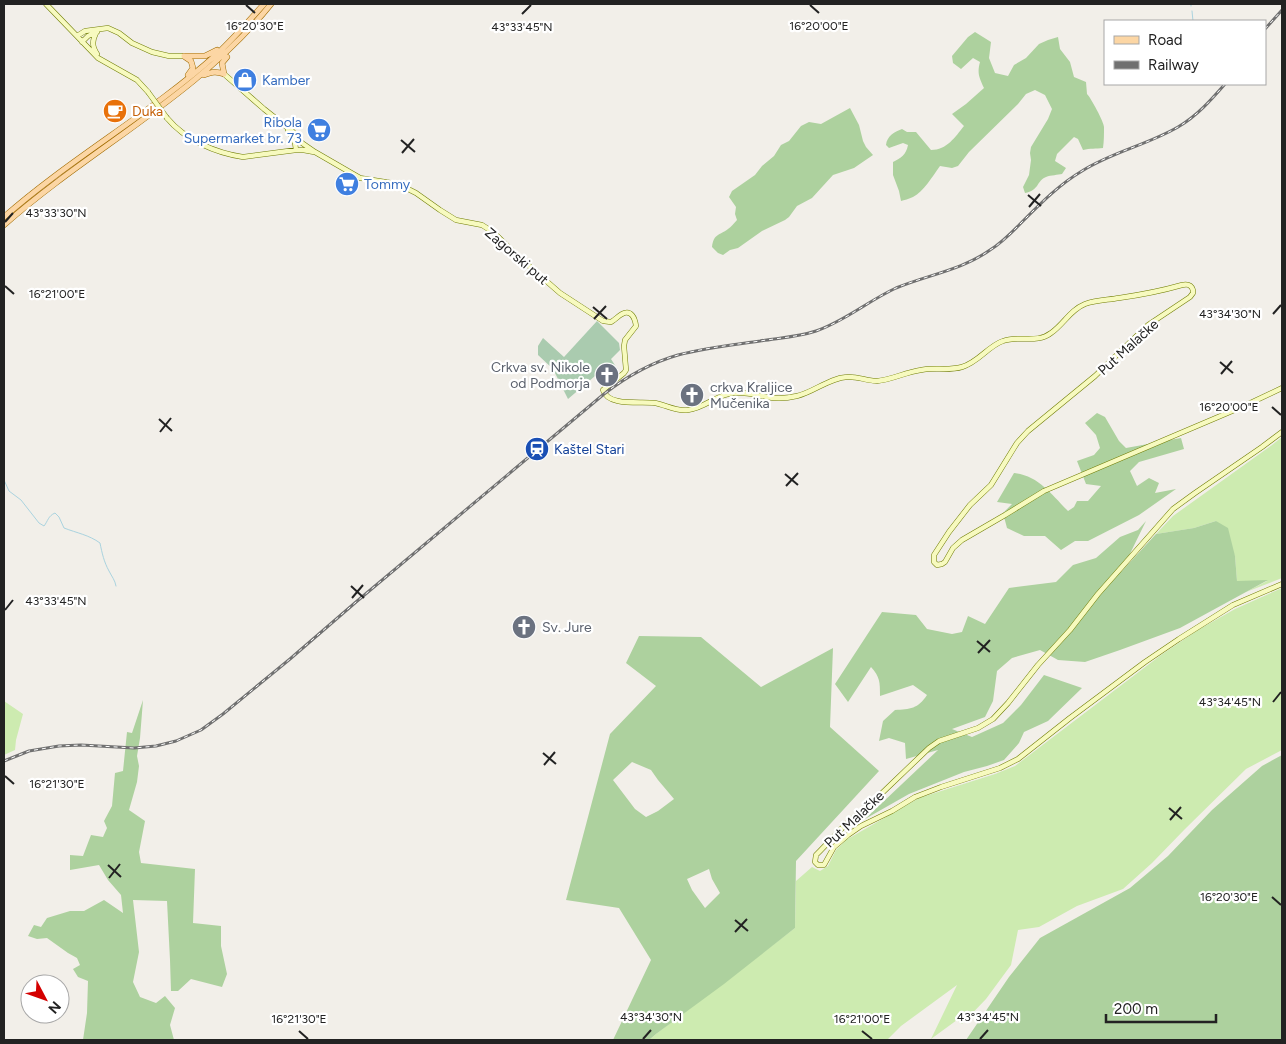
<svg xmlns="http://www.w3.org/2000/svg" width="1286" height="1044" font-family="Figtree,sans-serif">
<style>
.grass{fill:#cdebb0}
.forest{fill:#add19e;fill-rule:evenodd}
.cemetery{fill:#aacbaf}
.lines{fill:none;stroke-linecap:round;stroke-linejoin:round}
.stream{stroke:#aad3df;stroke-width:1}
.secondary-casing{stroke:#707d05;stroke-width:5.5}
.primary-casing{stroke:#a06b00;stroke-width:6}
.secondary{stroke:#f7fabf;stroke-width:4.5}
.primary{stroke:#fcd6a4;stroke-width:5}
.rail-casing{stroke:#707070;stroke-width:3}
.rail{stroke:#fff;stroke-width:1;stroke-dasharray:4;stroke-linecap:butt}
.secondary-bridge-casing{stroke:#707d05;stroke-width:5.5;stroke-linecap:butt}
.secondary-bridge{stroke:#f7fabf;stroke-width:4.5}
.ticks{fill:none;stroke:#222;stroke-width:2}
.labels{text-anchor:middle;stroke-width:4.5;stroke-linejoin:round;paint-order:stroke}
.shop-label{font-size:14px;fill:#366cbe;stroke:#fff;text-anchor:start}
.food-label{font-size:14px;fill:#c56008;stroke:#fff;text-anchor:start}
.street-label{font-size:14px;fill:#222;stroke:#fff}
.worship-label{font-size:14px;fill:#5b616d;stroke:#fff;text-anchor:start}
.transit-label{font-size:14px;fill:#164399;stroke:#fff;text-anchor:start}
.ticks-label{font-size:12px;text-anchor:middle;fill:#222;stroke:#fff;stroke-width:4.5;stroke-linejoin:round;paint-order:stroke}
</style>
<rect width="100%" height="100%" fill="#f2efe9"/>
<path class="grass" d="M1282,437V578L1246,592L1267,581H1237L1235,556L1216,521L1194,528L1156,534L1173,516L1272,445Z
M1282,588V750L1246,769L1185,829L1152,863L1123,889L1077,906L1039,927L1018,930L1011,965L986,999L962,1024L957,1020L931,1039L957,985L901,1026L887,1040H649L656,1034L795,928L796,881L812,867L820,871L828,866L836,850L846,840L919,798L995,774L1015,766L1161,655L1198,630L1235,609Z
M4,701L23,714L16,740L15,750L4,755Z"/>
<path class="forest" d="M975,32L991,42L989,58L995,73L1008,76L1014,65L1026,58L1039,44L1048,40L1058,37L1060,49L1070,62L1074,77L1086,82L1087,94C1091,98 1104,122 1104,127C1104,134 1104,141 1103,148C1096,149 1090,148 1083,150L1078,139L1074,137L1057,154L1055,161L1066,168L1062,174C1058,175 1051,175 1046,177C1037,180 1039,191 1025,193L1023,187L1029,175L1031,160L1030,153L1031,147L1048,119L1052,109L1045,95L1035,90L1026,94L1018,104L969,152L958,166L952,168L940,166C932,177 924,191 913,197C909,199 904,200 901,201L899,191L893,175V162C901,158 906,155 908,145L903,143L889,148L886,145C887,136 894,132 902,129L907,132H916L931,150C947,150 955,137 964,126L952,114L966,104L984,88C979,77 977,73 980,62L973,58L961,69L953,63L952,56L968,37Z
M850,108L859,125L863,141L866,147L873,155L854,168L833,175L812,198L797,206L789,217L785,220L762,231L738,248L730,250L723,255L718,253L712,247C714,233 719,236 728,229C731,227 734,223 737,220L735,214L736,207L729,197L732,191L755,175L762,166L774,156L781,145L789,141L801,126L809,122L821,124Z
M1097,413L1105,417L1119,441L1126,448L1181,438L1184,449L1139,462L1130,471L1137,486L1149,478L1159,483L1155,493L1176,489L1139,515L1088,541H1075L1061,550L1045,536H1024L1007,528L1003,513L1012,504L997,502L1014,473C1039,476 1051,494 1068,511L1074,507L1077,501H1088L1101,486L1086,484L1077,461L1094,455L1100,448L1096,435L1085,423Z
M1146,521L1121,572L1156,534L1194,528L1216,521L1228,528L1235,556L1237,581L1268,580L1180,628L1120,650L1085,662L1058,660L1040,650L1012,658L997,671L993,701L985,717L952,729L972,737L1003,723L1021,705L1044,675L1082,688L1048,721L1024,732L1019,743L1004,760L987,766L964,772L909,794L865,819L938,750L906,759L905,743L889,738L879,741L883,721L895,710C910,709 918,709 927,695L913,685L880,696C880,682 880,677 871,667L848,702L835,684L882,612L916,615L927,629L952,634L962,632L968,616L985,624L1009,588L1056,582L1073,565L1096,558L1120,537L1138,530Z
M639,636L701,637L761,687L833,648L830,727L879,771L796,861L795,928L724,984L656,1034L649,1040H613L651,960L619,908L566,900L610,734L656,686L626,663ZM632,762L651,770L658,780L674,799L658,811L646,817L635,809L613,780ZM709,869L712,879L720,893L705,908L692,890L687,879Z
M143,700L140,738L137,756L139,766L137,782L129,810L145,821L139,852L141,863L195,869L193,923L221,926V946L227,974L222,987L191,979L178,991H171L170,960L167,901L133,900L139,952L133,982L140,997L156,1003L165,996L175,1008L170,1025L174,1040H83L87,1013L88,981L78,977L73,969L80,965L77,958L68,953L47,938L37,939L28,936L34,925L41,927L47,918L70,911H84L104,900L123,913L121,895L108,880L99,865L70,870V855L83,856L91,835L103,837L107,828L104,821L112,806L115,773L123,771L127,732L132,733Z
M1282,755V1040H966L1009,977L1040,938L1130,888L1168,856L1212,810L1262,766Z"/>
<path class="cemetery" d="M597,321L619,343L620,350L611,359L618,370L602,384L595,376L568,399L553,369L538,355V346L543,338L564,357Z"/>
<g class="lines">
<path class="stream" d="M1191,4V6
M1192,11L1193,21
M4,480L9,491L21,500L39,523L44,526C48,521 48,516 55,513L59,517L64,528C77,533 89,535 100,543C102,553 104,562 109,571C112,577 115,580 116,586"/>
<g class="secondary-casing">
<path id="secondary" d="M46,4L98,58L137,80L148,92
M96,33C92,41 92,46 97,54
M77,36L85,31L108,28L119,33L132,43L152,52L169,56H184
M82,42L88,36L97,32
M224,74L264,109L293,132L302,143L315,152L360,178L398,184L416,193L440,210L456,220L482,225L493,232L520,258L560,293L603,321L611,322C615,320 618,316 622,314C631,309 635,318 636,326L625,340L624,346L626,370L624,373L603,390C608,407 641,401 655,403C666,405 677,412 688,410C705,408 717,394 734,393C745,392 756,395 767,397C777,399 788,398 797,396C814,392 829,378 847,377C857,376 867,381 877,381C891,380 906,372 921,370C934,367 949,371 962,367C979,362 988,346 1003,341C1019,335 1037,344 1051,333C1064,324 1070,310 1085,304C1096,300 1108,300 1119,298C1140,295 1161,291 1182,285C1187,284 1191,284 1193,290V293L1190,297L1148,325L1095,376L1028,431L1017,443L991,485L970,505L949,532L934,555V562L937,565L942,564L945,562L953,548L962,540L1005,515L1044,491L1244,406L1282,388
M167,118C185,140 216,153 243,157L296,150H303L314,152
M288,130L295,143L296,150
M1282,432L1262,447L1195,493L1173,509L1098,594L1070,630L1038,665L1008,703L993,719L978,728L939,741L929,748L881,794L845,825L820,851L816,855L815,862L818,865H824L834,847L848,835L861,826L892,811L915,797L941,787L1000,768L1018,759L1070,718L1145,662L1179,639L1233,605L1282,584"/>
</g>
<g class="primary-casing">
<path id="primary" d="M184,56H205L217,50
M185,57L191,61L193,68L188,75
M224,74L222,63L227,57
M204,75C212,72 216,71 224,74
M4,217C71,158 150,114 217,54C234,38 249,21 264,4
M4,225C91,148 198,95 271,4"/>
</g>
<use href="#secondary" class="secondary"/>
<use href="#primary" class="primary"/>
<g class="rail-casing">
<path id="rail" d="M1265,29L1282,10
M4,761L29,751L59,746L81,745L134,748L156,746L176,741L201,730L223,714L290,659L356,602L604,394C626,377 650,363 678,355C704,348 732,345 760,341C778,338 798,337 816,331C845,321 868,301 896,288C927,275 962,270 990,250C1003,242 1013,231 1024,220C1042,202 1060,184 1082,171C1112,152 1147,145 1178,127C1197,116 1211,100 1225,84"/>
</g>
<use href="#rail" class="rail"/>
<g class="secondary-bridge-casing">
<path id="secondary-bridge" d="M148,92L167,118"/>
</g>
<use href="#secondary-bridge" class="secondary-bridge"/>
</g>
<path class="ticks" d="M246,5L255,13M810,5L819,13M522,14L531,5M401,140L415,152M402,153L414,139M1028,195L1041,206M1029,207L1040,194M5,222L13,213M5,286L14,294M593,307L607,319M1273,314L1281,305M594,319L606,306M1220,362L1233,373M1221,374L1232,361M1272,407L1281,415M159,419L172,431M160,432L171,418M785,474L798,485M786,486L798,473M351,586L364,598M352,598L363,585M5,610L13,600M977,641L990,652M978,653L990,640M1273,702L1281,692M543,753L556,764M544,765L555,752M5,776L14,784M1169,808L1182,819M1170,820L1181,807M108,865L121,877M109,878L120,864M1272,897L1281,905M735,920L748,931M735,932L747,919M299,1031L308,1039M862,1031L872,1039M643,1039L651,1030M980,1039L988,1030"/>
<defs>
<g id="shop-disc" transform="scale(1.25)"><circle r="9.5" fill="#3f7fe0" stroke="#fff"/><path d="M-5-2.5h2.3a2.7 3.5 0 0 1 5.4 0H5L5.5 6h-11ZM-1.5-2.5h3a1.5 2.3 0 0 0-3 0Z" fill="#fff"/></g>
<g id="cafe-disc" transform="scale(1.25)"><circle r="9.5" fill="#e8710a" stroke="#fff"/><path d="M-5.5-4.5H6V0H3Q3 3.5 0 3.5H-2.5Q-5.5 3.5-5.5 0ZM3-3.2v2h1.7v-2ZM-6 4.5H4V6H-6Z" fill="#fff"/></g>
<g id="supermarket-disc" transform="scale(1.25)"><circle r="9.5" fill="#3f7fe0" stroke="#fff"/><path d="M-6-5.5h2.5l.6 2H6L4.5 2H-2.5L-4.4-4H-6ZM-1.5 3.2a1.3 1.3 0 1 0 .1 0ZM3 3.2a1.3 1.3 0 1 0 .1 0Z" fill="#fff"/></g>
<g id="church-disc" transform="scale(1.25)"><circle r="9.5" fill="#6b7280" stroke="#fff"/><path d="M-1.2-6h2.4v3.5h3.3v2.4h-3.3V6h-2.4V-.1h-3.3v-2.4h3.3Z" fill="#fff"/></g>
<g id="station-disc" transform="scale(1.25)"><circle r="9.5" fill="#1a4fb4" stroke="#fff"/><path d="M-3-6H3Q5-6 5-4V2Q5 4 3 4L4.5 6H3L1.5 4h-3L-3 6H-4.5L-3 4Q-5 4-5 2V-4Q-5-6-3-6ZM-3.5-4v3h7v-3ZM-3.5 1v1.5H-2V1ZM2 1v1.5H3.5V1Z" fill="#fff"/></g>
</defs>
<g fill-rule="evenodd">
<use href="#shop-disc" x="245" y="80"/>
<use href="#cafe-disc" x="115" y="111"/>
<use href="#supermarket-disc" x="319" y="130"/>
<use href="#supermarket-disc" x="347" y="184"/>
<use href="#church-disc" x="607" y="375"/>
<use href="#church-disc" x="692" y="395"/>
<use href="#station-disc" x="537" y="449"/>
<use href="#church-disc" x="524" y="627"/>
</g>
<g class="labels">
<g class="shop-label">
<text x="262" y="85">Kamber</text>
<text x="302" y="127" text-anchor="end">Ribola<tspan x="302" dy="16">Supermarket br. 73</tspan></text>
<text x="364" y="189">Tommy</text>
</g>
<g class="food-label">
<text x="132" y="116">Duka</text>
</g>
<g class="street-label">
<text transform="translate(517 256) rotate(41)" y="5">Zagorski put</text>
<text transform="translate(1128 347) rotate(-42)" y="5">Put Malačke</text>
<text transform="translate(854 819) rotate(-43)" y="5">Put Malačke</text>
</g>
<g class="worship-label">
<text x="590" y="372" text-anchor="end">Crkva sv. Nikole<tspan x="590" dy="16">od Podmorja</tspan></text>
<text x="710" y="392">crkva Kraljice<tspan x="710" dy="16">Mučenika</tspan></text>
<text x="542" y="632">Sv. Jure</text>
</g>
<g class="transit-label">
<text x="554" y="454">Kaštel Stari</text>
</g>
</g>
<g class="ticks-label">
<text x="255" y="30">16°20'30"E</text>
<text x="819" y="30">16°20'00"E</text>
<text x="522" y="31">43°33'45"N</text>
<text x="56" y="217">43°33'30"N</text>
<text x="57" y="298">16°21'00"E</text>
<text x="1230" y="318">43°34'30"N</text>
<text x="1229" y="411">16°20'00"E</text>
<text x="56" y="605">43°33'45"N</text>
<text x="1230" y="706">43°34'45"N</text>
<text x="57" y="788">16°21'30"E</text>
<text x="1229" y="901">16°20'30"E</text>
<text x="651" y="1021">43°34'30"N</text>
<text x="988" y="1021">43°34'45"N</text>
<text x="299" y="1023">16°21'30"E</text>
<text x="862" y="1023">16°21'00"E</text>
</g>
<rect width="1286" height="1044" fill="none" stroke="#222222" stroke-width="10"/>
<rect x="1104" y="20" width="162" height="65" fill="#ffffff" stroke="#a7a7a7"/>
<rect x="1114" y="36" width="25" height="8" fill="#fcd6a4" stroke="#a7a7a7"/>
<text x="1148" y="45" font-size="15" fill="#222222">Road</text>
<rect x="1114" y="61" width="25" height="8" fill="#707070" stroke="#a7a7a7"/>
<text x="1148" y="70" font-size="15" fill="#222222">Railway</text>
<g transform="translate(45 999) rotate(131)"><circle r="24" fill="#ffffff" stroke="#a7a7a7"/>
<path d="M0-4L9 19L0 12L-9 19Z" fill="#d40000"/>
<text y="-8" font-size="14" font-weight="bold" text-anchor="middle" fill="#222222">N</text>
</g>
<path d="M1106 1014v8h110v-8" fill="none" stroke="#222222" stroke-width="2.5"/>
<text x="1114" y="1014" font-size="15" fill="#222222" stroke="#ffffff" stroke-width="4" paint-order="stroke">200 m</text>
</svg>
